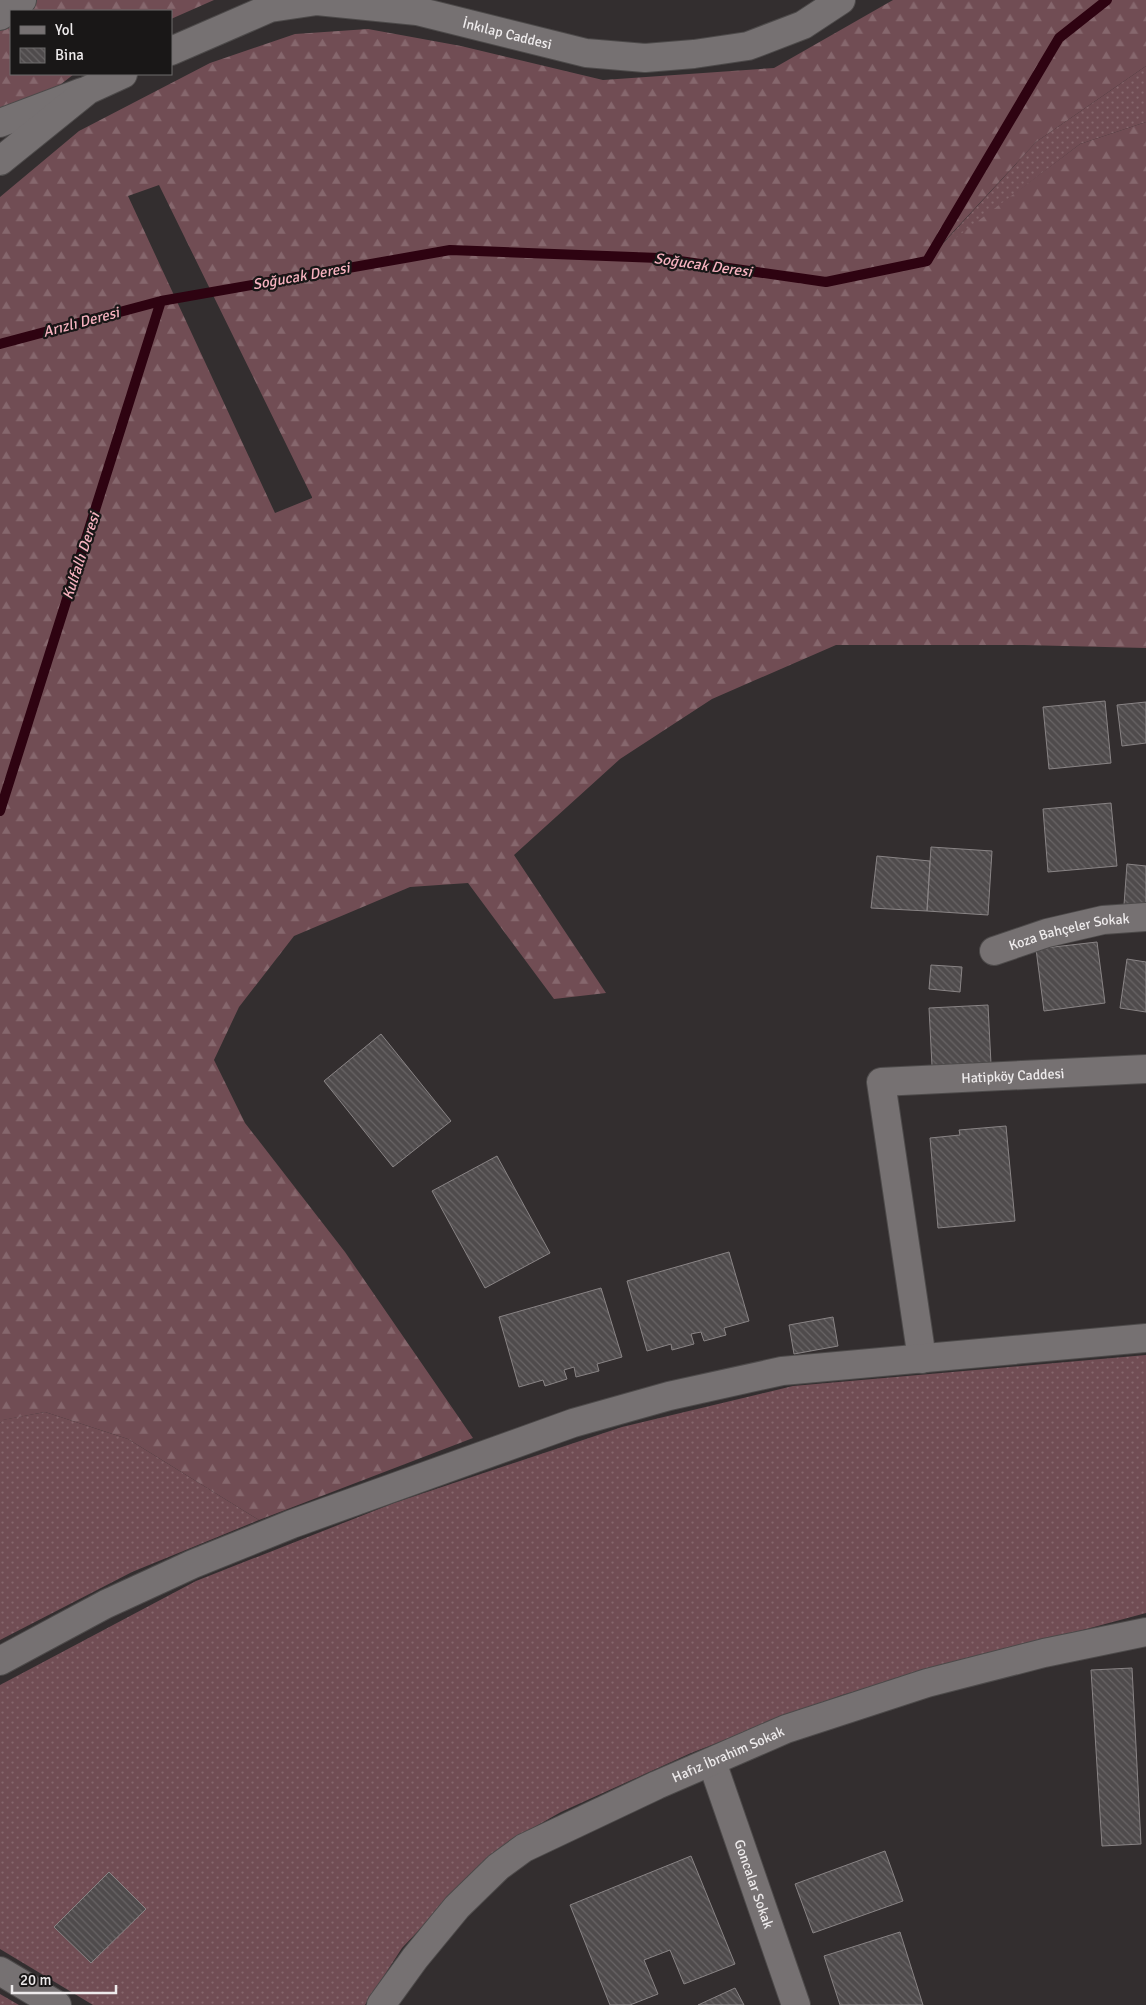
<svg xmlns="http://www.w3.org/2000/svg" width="1146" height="2005" font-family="Signika,sans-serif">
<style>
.grass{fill:url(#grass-dots)}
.forest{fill:url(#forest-firs);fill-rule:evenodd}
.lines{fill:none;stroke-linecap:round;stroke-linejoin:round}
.stream{stroke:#2e0311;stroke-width:10}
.building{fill:url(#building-back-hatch);stroke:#898485}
.street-casing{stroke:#4d4a4a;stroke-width:30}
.secondary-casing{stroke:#4d4a4a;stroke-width:30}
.street{stroke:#767172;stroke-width:28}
.secondary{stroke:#767172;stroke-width:28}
.labels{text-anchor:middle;stroke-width:4.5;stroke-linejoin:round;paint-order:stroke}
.street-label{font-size:14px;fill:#eeebec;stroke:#191717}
.water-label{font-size:15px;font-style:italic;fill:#f7b2bf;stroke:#191717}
</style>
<defs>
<pattern id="grass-dots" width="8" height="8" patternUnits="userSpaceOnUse" patternTransform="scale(1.25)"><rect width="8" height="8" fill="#714d54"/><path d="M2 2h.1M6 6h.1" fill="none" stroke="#86676d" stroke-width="1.8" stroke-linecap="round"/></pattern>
<pattern id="forest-firs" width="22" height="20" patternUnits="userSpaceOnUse" patternTransform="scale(1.25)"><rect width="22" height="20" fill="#714d54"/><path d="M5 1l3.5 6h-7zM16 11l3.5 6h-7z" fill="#86676d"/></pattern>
<pattern id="building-back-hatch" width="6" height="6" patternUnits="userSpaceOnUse" patternTransform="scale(1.25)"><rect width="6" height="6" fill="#4f4b4c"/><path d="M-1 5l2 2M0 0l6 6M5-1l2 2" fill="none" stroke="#696566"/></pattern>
</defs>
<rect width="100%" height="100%" fill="#332e2f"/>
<path class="grass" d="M1146,66V122L1080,144L927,261L1036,142Z
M1146,1355V1613L842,1695L691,1753L561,1812L508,1842L455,1892L402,1948L365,2005H93L0,1949V1685L196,1581L394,1503L622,1427L793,1386Z
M45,1412L128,1439L259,1520L132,1572L0,1640V1423L2,1420Z
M0,1994L19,2005H0Z"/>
<path class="forest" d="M0,0H214L171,19V11H11V74H74L0,132Z
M893,0H1146V66L1036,142L929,258L1080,144L1146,122V648L1024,645H836L712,699L620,759L514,855L606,993L554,999L468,883L410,887L294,936L239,1007L214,1060L245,1123L345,1252L473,1438L259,1520L128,1439L45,1412L3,1420L0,1423V197L79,131L210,63L295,34L368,29L461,46L603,80L774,68ZM159,185L312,497V498L275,513L128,196Z"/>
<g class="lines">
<path class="stream" d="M0,344L161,301L450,250L659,258L826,282L927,261L1059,38L1107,0
M0,811L161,301"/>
</g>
<path class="building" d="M1105,701L1111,763L1049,769L1043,707Z
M1146,702V743L1122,746L1117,705Z
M1111,803L1117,866L1048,872L1043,809Z
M931,847L992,851L988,915L927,911Z
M877,856L930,861L927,911L871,908Z
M1127,864L1146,866V907L1124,905Z
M1097,942L1105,1003L1044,1011L1036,949Z
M1127,959L1146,962V1012L1120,1008Z
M931,965L962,967L960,992L929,989Z
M988,1005L991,1064L932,1066L929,1008Z
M381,1034L451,1121L393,1167L324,1081Z
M1006,1126L1015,1221L938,1228L930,1138L960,1135L959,1130Z
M497,1156L550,1253L485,1288L432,1191Z
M729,1252L749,1321L724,1328L726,1335L704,1341L701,1332L691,1334L694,1344L672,1350L671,1344L647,1351L627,1281Z
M601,1288L622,1357L597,1364L599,1371L576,1377L574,1367L564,1370L567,1379L545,1386L543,1380L519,1387L499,1317Z
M833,1317L838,1346L794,1354L789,1325Z
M1132,1668L1141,1844L1102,1846L1091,1670Z
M885,1851L903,1901L813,1933L795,1884Z
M691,1856L735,1964L684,1984L670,1950L644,1960L658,1994L630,2005H610L570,1905Z
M109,1872L146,1909L91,1963L54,1927Z
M900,1932L923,2005H840L824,1956Z
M735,1988L744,2005H698Z"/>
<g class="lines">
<g class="street-casing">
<g id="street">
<path d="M0,16L22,0"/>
<path d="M0,123L82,92"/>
<path id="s1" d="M994,951L1047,933L1103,920L1146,917"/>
<path id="s2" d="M922,1359L881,1082L1146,1069"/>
<path d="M0,1661L106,1604L193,1564L292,1524L573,1423L669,1396L782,1371L1146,1338"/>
<path id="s3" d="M712,1762L796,2005"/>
<path d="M0,1971L57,2005"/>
<path id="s4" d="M381,2005L415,1958L457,1907L498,1867L524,1848L657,1785L786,1729L927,1683L1044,1653L1146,1632"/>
</g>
</g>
<g class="secondary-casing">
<g id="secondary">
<path id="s5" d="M171,51L270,8L317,1L417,11L586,53L645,58L694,54L748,46L803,25L841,0"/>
<path d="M0,161L88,90L123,74"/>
</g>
</g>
<use href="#street" class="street"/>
<use href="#secondary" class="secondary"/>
</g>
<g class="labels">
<g class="street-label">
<text dy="5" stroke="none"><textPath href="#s5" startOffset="349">İnkılap Caddesi</textPath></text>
<text dy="5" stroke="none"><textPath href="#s1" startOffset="78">Koza Bahçeler Sokak</textPath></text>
<text dy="5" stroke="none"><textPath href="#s2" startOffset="412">Hatipköy Caddesi</textPath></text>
<text dy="5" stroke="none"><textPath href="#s4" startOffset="438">Hafız İbrahim Sokak</textPath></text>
<text dy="5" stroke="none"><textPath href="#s3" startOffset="129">Goncalar Sokak</textPath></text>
</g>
<g class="water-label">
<text transform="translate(703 265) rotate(8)" y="5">Soğucak Deresi</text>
<text transform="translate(301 276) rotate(-10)" y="5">Soğucak Deresi</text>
<text transform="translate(81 322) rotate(-15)" y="5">Arızlı Deresi</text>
<text transform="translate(81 556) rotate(-72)" y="5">Kulfallı Deresi</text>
</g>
</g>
<rect x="10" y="10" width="162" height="65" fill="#191717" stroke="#6e6c6c"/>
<rect x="20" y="26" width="25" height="8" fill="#767172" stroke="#6e6c6c"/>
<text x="55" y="35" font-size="15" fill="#eeebec">Yol</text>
<rect x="20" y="48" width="25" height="15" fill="url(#building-back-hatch)" stroke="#6e6c6c"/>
<text x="55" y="60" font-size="15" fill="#eeebec">Bina</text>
<path d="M12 1985v8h104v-8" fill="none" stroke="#eeebec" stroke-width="2.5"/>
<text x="20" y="1985" font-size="15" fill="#eeebec" stroke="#191717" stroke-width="4" paint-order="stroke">20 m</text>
</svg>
